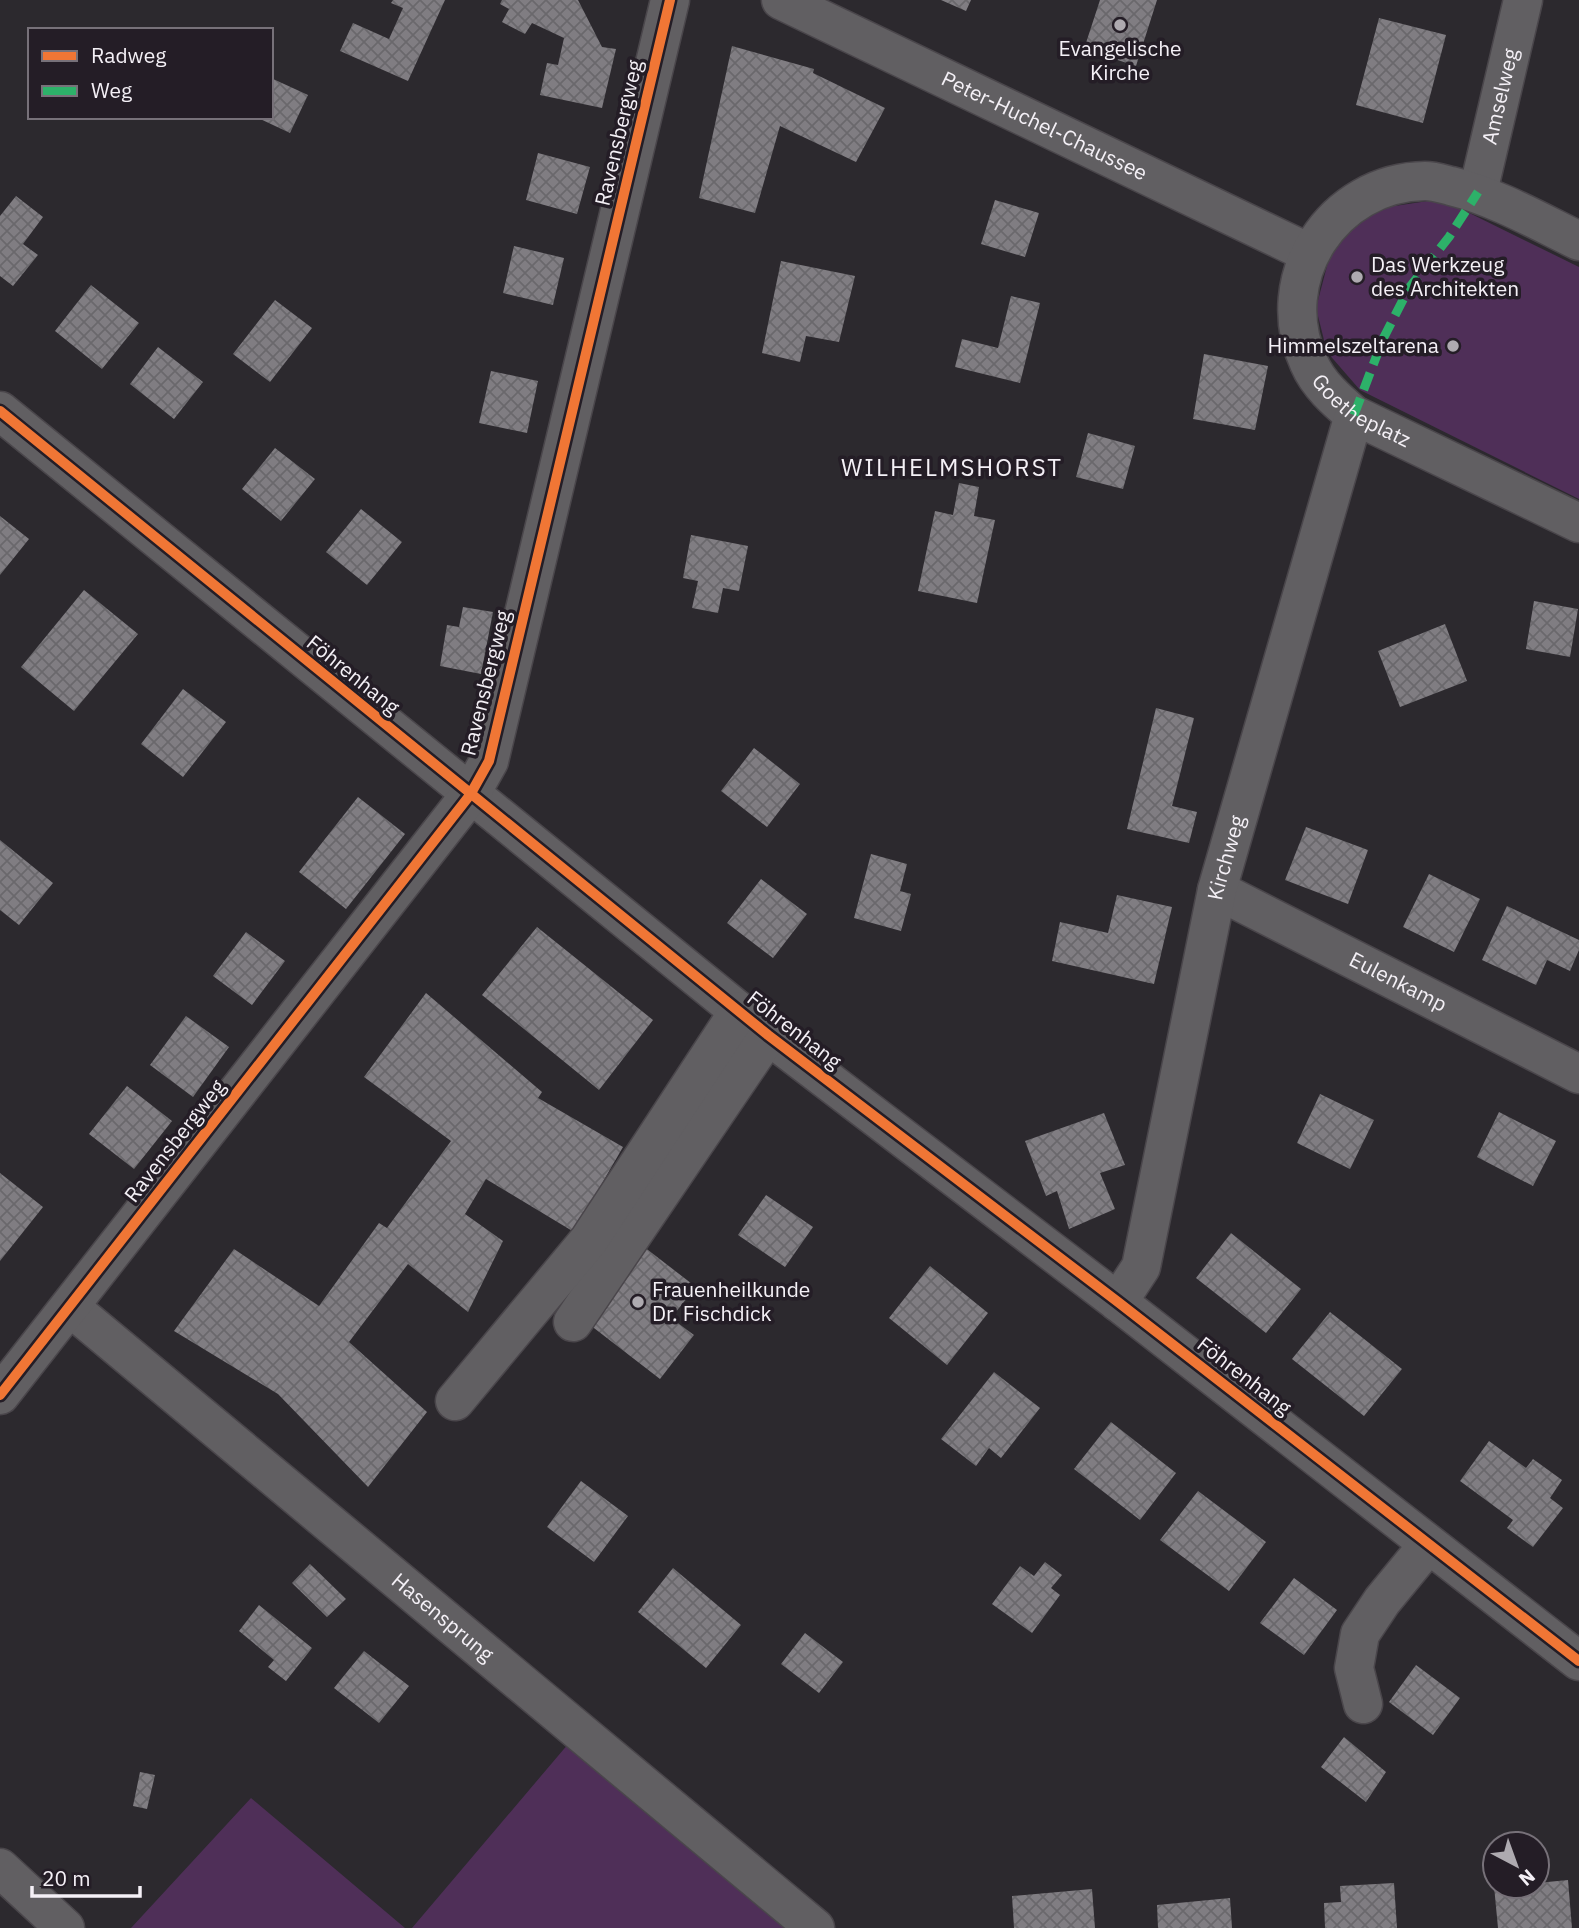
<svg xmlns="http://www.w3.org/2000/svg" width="1579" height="1928" font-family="'IBM Plex Sans',sans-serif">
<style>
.green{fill:#4f2f58}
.building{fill:url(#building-cross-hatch)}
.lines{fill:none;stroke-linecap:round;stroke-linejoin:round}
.minor-casing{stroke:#4a464b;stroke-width:41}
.minor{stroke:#615f62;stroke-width:38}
.quiet{stroke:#2db169;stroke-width:9;stroke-dasharray:18 9;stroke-linecap:butt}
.cycleway-casing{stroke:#241d26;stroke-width:15}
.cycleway{stroke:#f07635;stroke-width:10}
.poi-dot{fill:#aeaab0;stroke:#241d26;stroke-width:2.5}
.labels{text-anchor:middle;stroke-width:7;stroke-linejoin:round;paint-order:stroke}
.poi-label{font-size:21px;fill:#f4f0f6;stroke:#241d26;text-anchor:start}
.street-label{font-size:21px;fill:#f4f0f6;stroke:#241d26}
.quarter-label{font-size:24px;letter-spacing:2px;fill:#f4f0f6;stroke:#241d26}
</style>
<defs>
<pattern id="building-cross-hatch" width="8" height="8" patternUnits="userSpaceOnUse" patternTransform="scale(1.75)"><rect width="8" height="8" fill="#807d82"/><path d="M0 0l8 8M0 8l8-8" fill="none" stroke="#6a686c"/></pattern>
</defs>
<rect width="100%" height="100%" fill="#2c292e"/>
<path class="green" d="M1441,199L1579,267V499L1360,390L1327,352L1316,308L1332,247L1375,209Z
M569,1743L795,1928H412Z
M251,1798L405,1928H131Z"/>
<path class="building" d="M393,0H445L408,81L340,51L353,23L389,39L403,8L391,3Z
M502,0H578L602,47L616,49L602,108L540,95L547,63L558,65L564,38L532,23L525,34L502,22L509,9L500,4Z
M941,0H971L966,11Z
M1100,0H1157L1136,66L1084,49Z
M1379,18L1446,35L1423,123L1356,105Z
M732,46L814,69L813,73L885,108L856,162L780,126L755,213L699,198Z
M271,78L308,95L290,133L256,117H271Z
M538,153L590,167L577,214L526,200Z
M16,196L43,217L23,244L38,255L13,286L0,276V216Z
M995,200L1039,213L1025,257L981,244Z
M514,246L564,258L553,305L503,293Z
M781,261L855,276L839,342L806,336L800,362L762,353Z
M91,285L139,323L102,369L55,331Z
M1011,296L1040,303L1020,383L955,367L962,339L998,348Z
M275,300L312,328L270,382L233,354Z
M158,347L203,382L174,419L130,384Z
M1204,354L1268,366L1255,430L1193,419Z
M491,371L538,381L527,433L479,423Z
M1088,433L1135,446L1123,489L1076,477Z
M275,448L315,479L281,521L242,489Z
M959,483L979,487L974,516L995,520L977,603L918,591L935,511L953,515Z
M361,509L402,542L367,585L326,552Z
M0,516L29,539L0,575Z
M691,535L748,546L739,591L723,588L718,613L692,608L698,581L683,578Z
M84,590L138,634L74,711L21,667Z
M1534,601L1578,609L1570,657L1526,649Z
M463,607L493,612L481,674L440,666L447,625L459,627Z
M1445,624L1467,681L1400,707L1378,651Z
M183,689L226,722L183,777L141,744Z
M1156,708L1194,718L1172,806L1197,812L1189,843L1127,829Z
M754,748L800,784L767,827L721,791Z
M358,797L405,834L346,909L299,872Z
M1306,827L1368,850L1348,904L1285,880Z
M0,840L53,883L19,925L0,910Z
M871,854L907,864L900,891L911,894L901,931L854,918Z
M1429,874L1480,899L1454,952L1403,927Z
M761,879L807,914L773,958L727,923Z
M1117,895L1172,907L1154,984L1052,961L1060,922L1108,933Z
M1507,906L1579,940V950L1570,971L1547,960L1536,985L1482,960Z
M537,927L653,1020L599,1090L482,995Z
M246,932L285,961L252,1005L213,976Z
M426,993L542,1092L538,1098L623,1147L574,1232L486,1179L465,1214L503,1241L468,1312L408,1264L349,1342L427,1412L368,1487L278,1394L174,1331L234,1249L319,1306L379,1223L387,1228L451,1141L364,1077Z
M186,1016L229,1047L193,1097L150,1065Z
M127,1086L172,1121L134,1169L89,1134Z
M1320,1094L1374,1120L1350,1169L1297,1143Z
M1499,1112L1556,1141L1533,1186L1477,1157Z
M1104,1113L1125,1165L1100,1173L1115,1209L1069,1229L1057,1191L1046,1196L1025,1141Z
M0,1173L43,1207L0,1261Z
M766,1195L813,1227L785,1267L738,1235Z
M1231,1233L1301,1289L1266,1333L1196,1278Z
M639,1243L696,1287L671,1318L694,1335L660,1379L581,1318Z
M930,1266L988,1313L947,1365L889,1318Z
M1330,1312L1402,1369L1364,1416L1292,1359Z
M994,1372L1040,1408L1001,1458L989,1448L976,1466L941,1439Z
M1111,1422L1176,1473L1140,1520L1074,1469Z
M1489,1441L1526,1468L1533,1459L1562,1480L1550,1498L1563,1508L1533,1547L1507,1528L1513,1520L1460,1481Z
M581,1481L628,1516L594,1562L547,1527Z
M1198,1491L1266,1542L1229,1591L1160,1540Z
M1045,1562L1062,1575L1051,1588L1060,1595L1032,1633L992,1604L1020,1566L1034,1576Z
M310,1564L346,1599L327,1617L292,1583Z
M673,1568L741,1625L706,1668L638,1612Z
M1294,1578L1337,1610L1304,1655L1260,1623Z
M259,1605L312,1648L286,1681L268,1667L274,1660L239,1631Z
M805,1633L843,1662L819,1693L781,1664Z
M364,1651L409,1686L379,1723L334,1688Z
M1416,1665L1460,1698L1433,1735L1389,1702Z
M1344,1737L1386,1772L1366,1802L1321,1767Z
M140,1772L155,1775L147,1809L133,1806Z
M1568,1880L1572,1928H1498L1494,1886H1537V1883Z
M1394,1883L1397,1928H1325L1324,1903L1341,1902L1340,1886Z
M1092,1889L1095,1928H1014L1012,1896Z
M1230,1898L1232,1928H1158L1157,1905Z"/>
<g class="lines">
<g class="minor-casing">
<g id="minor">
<path id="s1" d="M781,0L1309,253"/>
<path id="s2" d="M1478,192L1523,0"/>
<path id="s3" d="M1579,241C1538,221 1496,197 1451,186C1443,184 1434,181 1425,181C1333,182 1270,278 1309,363C1318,384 1336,400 1354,415L1579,523"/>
<path d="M0,411L768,1035L1118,1302L1579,1661"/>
<path id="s4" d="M1217,890L1579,1074"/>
<path id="s5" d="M1118,1302L1141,1267L1217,890L1354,415"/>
<path id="s6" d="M70,1307L815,1928"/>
<path d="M573,1322L768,1035"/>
<path d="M0,1395L470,795L489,761L670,0"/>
<path d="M455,1401L589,1240L739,1011"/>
<path d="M1363,1704L1354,1668L1360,1634L1382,1601L1428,1545"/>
<path d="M0,1868L65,1928"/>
</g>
</g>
<use href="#minor" class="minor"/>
<path class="quiet" d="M1354,415L1383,339L1409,288L1449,237L1478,192"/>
<g class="cycleway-casing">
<path id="cycleway" d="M0,411L768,1035L1118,1302L1579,1661
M0,1395L470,795L489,761L670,0"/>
</g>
<use href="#cycleway" class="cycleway"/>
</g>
<g class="poi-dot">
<circle cx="1120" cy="25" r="7"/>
<circle cx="1357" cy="277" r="7"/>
<circle cx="1453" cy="346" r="7"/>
<circle cx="638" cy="1302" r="7"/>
</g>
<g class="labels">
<g class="poi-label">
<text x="1120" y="56" text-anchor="middle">Evangelische<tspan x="1120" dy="24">Kirche</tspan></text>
<text x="1371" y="272">Das Werkzeug<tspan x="1371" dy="24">des Architekten</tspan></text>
<text x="1439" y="353" text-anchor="end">Himmelszeltarena</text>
<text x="652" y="1297">Frauenheilkunde<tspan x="652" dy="24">Dr. Fischdick</tspan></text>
</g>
<g class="street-label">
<text dy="7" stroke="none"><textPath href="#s2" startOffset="98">Amselweg</textPath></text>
<text dy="7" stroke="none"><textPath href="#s1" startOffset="292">Peter-Huchel-Chaussee</textPath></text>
<text transform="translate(619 133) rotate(-77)" y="7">Ravensbergweg</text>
<text dy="7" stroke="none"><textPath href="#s3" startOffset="495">Goetheplatz</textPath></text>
<text transform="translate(353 675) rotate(39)" y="7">Föhrenhang</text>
<text transform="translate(486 683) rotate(-76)" y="7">Ravensbergweg</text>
<text dy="7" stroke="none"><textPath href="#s5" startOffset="460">Kirchweg</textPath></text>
<text dy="7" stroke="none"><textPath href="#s4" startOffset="203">Eulenkamp</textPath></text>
<text transform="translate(794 1030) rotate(38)" y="7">Föhrenhang</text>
<text transform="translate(175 1141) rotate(-52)" y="7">Ravensbergweg</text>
<text transform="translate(1244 1376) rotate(38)" y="7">Föhrenhang</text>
<text dy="7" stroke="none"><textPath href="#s6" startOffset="485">Hasensprung</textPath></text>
</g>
<g class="quarter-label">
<text x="952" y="476">WILHELMSHORST</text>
</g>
</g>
<rect x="28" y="28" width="245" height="91" fill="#241d26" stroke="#777179" stroke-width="2"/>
<rect x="42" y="51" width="35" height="10" fill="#f07635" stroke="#777179" stroke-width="2"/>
<text x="91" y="63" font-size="21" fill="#f4f0f6">Radweg</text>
<rect x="42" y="86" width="35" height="10" fill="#2db169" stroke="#777179" stroke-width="2"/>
<text x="91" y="98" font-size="21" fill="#f4f0f6">Weg</text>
<g transform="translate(1516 1865) rotate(139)"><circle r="33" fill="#241d26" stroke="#777179" stroke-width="2"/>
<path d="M0-5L12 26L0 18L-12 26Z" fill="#aeaab0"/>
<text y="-10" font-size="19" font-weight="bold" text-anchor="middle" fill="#f4f0f6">N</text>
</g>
<path d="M32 1886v10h108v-10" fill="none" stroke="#f4f0f6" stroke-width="3.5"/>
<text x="42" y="1886" font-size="21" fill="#f4f0f6" stroke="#241d26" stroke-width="5" paint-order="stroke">20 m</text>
</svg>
